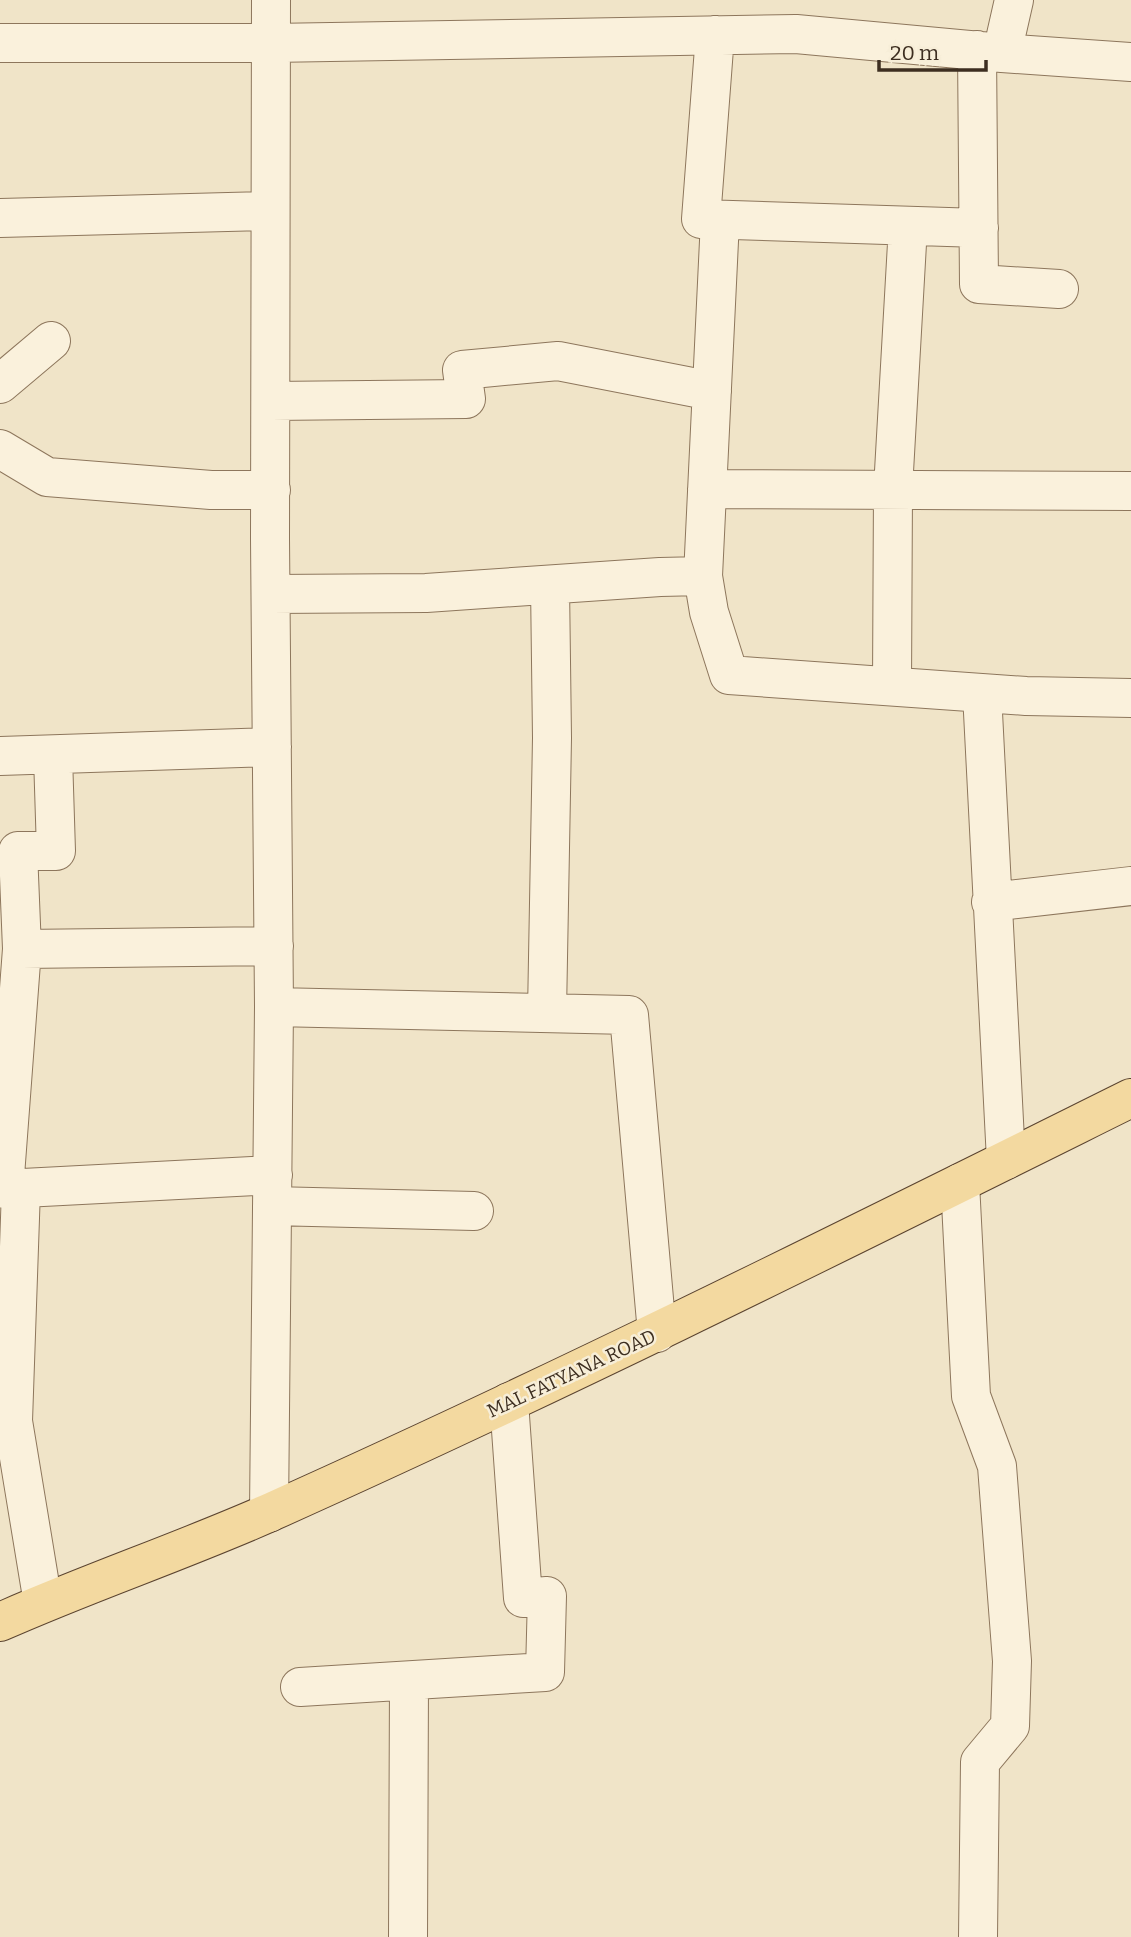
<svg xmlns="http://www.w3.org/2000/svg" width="1131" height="1937" font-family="Bitter,serif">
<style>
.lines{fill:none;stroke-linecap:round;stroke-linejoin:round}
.minor-casing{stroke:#8d765c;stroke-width:40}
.major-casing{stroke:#5b4430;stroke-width:40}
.minor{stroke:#faf1dc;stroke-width:38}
.major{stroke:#f3d9a0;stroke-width:38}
.labels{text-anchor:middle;stroke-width:5;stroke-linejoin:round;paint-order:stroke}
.street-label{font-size:19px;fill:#3d2e20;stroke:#f7eed8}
</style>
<rect width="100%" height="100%" fill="#f0e4c8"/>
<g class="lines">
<g class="minor-casing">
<path id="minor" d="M1014,0L1002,53L1131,62
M715,35L701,219L979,228
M0,43H271L796,34L1002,53
M977,50L979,284L1059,289
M0,218L270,211
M0,384L51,341
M271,401L466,399L462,370L558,361L712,391
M0,449L47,477L211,490H271
M707,489L1131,491
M703,576L720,220
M271,594L426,593L660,577L703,576L709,612L729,675L1026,696L1131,698
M892,685L893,489L908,226
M982,693L1006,1160
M0,756L272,747
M991,902L1131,886
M22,949L18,851H56L53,756
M274,1007L629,1015L657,1333
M547,1013L552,738L550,585
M273,1175L4,1189L22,949L274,946
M960,1183L971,1396L997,1466L1012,1661L1010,1726L980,1762L978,1937
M21,1189L13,1421L43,1603
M272,1206L474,1211
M269,1513L274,1007L270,539L271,0
M300,1687L545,1672L547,1596L523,1598L509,1402
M408,1937L409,1682"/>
</g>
<g class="major-casing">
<path id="major" d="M0,1622C90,1582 183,1551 273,1511C563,1381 847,1239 1131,1098"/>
</g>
<use href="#minor" class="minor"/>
<use href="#major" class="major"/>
</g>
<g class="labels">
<g class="street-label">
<text transform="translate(571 1373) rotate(-25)" y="7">MAL FATYANA ROAD</text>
</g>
</g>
<path d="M879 60v10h107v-10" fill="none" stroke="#3d2e20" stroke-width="3.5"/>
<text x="890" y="60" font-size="21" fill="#3d2e20" stroke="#f7eed8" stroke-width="5" paint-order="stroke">20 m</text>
</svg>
